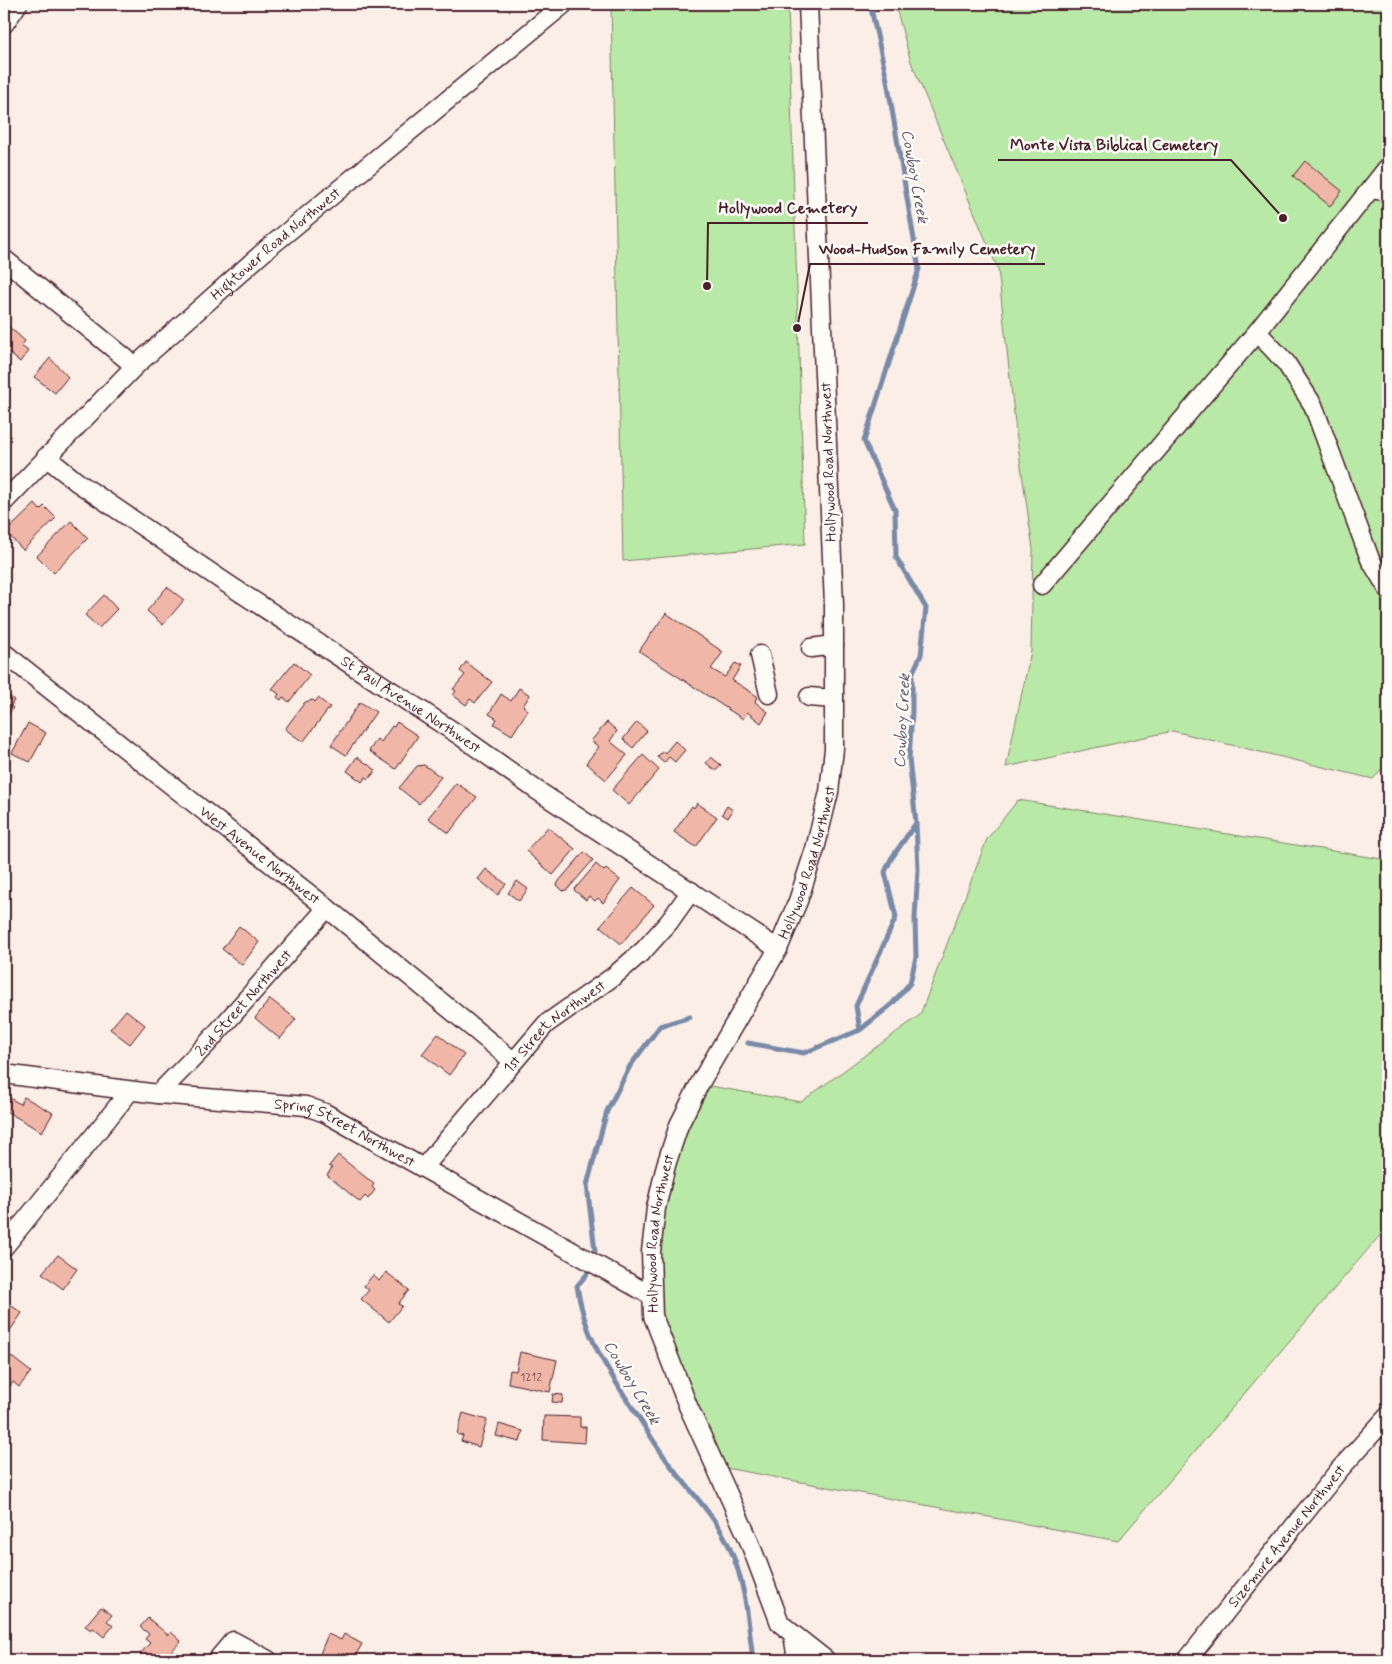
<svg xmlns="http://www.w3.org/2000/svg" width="1392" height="1664" font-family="Mynerve,sans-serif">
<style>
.green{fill:#b9e9a7;stroke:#828469}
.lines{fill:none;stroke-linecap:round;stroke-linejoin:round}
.stream{stroke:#798aa7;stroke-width:5}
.building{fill:#f0b7a9;stroke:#4a1f2b}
.minor-casing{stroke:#4a1f2b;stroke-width:21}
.minor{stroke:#fdfcf7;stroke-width:18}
.labels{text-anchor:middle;stroke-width:5;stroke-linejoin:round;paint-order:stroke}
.number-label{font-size:12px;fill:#74454a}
.street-label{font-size:15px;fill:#4a1f2b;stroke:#fdfcf7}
.water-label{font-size:16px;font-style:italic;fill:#625569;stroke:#fdfcf7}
.leader{fill:none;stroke:#4a1f2b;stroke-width:2}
.callout-dot{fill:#4a1f2b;stroke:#fdfcf7;stroke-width:2}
.callout-label{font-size:16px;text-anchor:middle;font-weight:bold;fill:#4a1f2b;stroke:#fdfcf7;stroke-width:5;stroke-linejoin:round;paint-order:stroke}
</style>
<rect width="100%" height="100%" fill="#faeee7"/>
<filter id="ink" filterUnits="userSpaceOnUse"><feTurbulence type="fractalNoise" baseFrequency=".02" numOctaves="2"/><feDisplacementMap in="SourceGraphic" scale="10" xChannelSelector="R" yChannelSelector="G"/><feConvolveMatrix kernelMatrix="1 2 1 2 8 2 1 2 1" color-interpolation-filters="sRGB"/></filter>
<g filter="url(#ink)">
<path class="green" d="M611,4H788L805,544L623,561Z
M895,4H1388V762L1373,779L1173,731L1006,767L1031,651L1033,549L1016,432L998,269L911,62Z
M1018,800L1388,860V1226L1118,1541L704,1464L647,1307L662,1197L704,1085L801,1102L920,1015L987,839Z"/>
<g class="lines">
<path class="stream" d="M690,1017L660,1026L630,1066L607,1111L587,1185L595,1251L587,1274L577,1286C585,1339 607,1368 635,1412C647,1430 658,1449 671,1466C691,1492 715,1516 729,1546C746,1584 748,1620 753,1660
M860,1030L892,1004L910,983L916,957L915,918L918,870L916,823
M748,1043L804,1053L860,1030L856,1006L896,917L885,872L891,859L916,823L909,759L912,712V674L921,655L926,608L896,557L895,510L864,441L919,269L887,80L870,4"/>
</g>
<path class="building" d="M1305,161L1342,191L1330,206L1293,176Z
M7,325L25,341L21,346L28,351L20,362L4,349V328Z
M50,358L68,377L55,393L34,377Z
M35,504L40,510L44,506L56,518L23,550L6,532Z
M71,521L88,538L54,573L37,556Z
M167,587L184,600L163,625L147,611Z
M104,595L117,609L99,628L85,615Z
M666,613L723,652L711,669L725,677L735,663L741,666L732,680L757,696L755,702L768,712L761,723L747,712L743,719L639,651Z
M294,662L310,675L289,702L283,697L281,700L277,697L279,694L272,689Z
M466,662L492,682L475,703L470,699L466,705L453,695L456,691L453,689L465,675L460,671Z
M519,688L530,695L523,706L528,710L512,735L494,724L497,719L489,714L501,694L511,701Z
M4,692L14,700L11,706L13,708L4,719Z
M318,698L330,707L303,742L285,729L305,702L313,700L315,702Z
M360,702L376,712L346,755L331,745Z
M397,722L418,736L396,769L369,751L377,739L381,742L392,726L394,727Z
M607,722L617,731L610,741L627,755L606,780L586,763L599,747L591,741Z
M637,722L647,731L633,748L623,739Z
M28,723L46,733L30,762L12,753Z
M675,741L685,750L675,762L669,757L664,763L657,757L663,751L665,753Z
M643,755L659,770L629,805L612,790Z
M357,757L376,770L369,779L366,777L362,782L347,771Z
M711,757L721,765L716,771L706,763Z
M424,765L441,777L419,804L399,788L417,766Z
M456,783L477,797L449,833L428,818Z
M697,803L717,817L696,847L674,832L692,806L694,808Z
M727,806L733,810L728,818L722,814Z
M548,827L575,849L553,875L526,851Z
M584,852L593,860L568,889L563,891L557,885L559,881Z
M596,864L604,871L606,869L620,880L603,903L598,898L595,901L589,896L586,900L574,890Z
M486,869L506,884L498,895L478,879Z
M517,881L528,889L519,901L508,893Z
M633,888L654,905L621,944L600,926Z
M239,926L259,942L242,965L222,949Z
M270,999L296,1019L280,1039L255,1018Z
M126,1010L145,1025L130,1044L110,1029Z
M438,1034L464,1055L449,1075L422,1054Z
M8,1097L20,1104L24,1097L53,1113L42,1132L4,1110Z
M338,1155L374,1184L372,1187L375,1190L368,1199L365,1196L360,1202L327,1175L332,1168L329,1166Z
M58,1255L77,1269L63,1289L42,1273Z
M386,1272L409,1290L398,1304L402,1306L389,1322L361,1299L369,1290L364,1286L373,1275L379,1281Z
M6,1302L22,1313L9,1332L4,1328V1305Z
M4,1351L31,1372L19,1387L13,1382L10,1386L4,1383Z
M520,1352L557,1360L550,1392L508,1383L510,1370L516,1371Z
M553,1394L563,1395L562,1403L552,1402Z
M463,1413L487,1420L479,1447L461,1441L463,1436L457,1434Z
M544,1416L580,1417V1427H586L585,1443L543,1440Z
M499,1424L523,1431L520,1442L496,1436Z
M101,1607L112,1615L107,1621L113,1626L104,1637L93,1628L91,1630L85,1626Z
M148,1618L168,1635L171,1632L181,1641L166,1657L162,1653L155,1660H148L140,1654L150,1643L145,1639L149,1634L140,1627Z
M328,1634L341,1640L344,1634L362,1644L353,1660H331L320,1654Z"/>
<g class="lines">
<g class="minor-casing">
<g id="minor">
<path d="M4,24L18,4"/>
<path d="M1371,189L1388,192"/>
<path d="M4,259L135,366"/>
<path d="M1257,332L1286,363L1313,405L1370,559L1388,589"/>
<path id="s1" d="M46,457L77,482L226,583L459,735L535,789L778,949"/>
<path id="s2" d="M4,502L135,366L267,249L564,4"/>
<path d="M1042,585L1257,332L1388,167"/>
<path d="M811,648L834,645"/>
<path id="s3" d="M4,653L327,908L513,1061"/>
<path d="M760,655L769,694"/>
<path d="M809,697L834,699"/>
<path id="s4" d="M4,1074L158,1094L306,1106L325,1113L652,1296"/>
<path id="s5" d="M158,1094L206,1045L327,908"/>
<path id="s6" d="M423,1168L546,1024L614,976L644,950L669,922L691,891"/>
<path d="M4,1247L130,1091"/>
<path d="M793,1634L826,1660"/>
<path d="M217,1660L233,1641L268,1660"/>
<path id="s7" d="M797,1660L793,1634L780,1623L748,1538L688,1406L653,1316L651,1252L656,1208L666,1165L679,1125L700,1083L778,949L798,901L815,849L829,792L834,749V605L808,4"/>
<path id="s8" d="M1187,1660L1340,1469L1388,1416"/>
</g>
</g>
<use href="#minor" class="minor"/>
</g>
</g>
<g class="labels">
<g class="number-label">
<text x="531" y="1381">1212</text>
</g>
<g class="street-label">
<text dy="5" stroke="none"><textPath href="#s2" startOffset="375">Hightower Road Northwest</textPath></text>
<text transform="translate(828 462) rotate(-92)" y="5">Hollywood Road Northwest</text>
<text dy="5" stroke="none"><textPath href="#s1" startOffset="441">St Paul Avenue Northwest</textPath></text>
<text dy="5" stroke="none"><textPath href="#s3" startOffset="326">West Avenue Northwest</textPath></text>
<text dy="5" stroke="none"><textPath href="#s7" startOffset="864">Hollywood Road Northwest</textPath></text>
<text dy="5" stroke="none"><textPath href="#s5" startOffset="125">2nd Street Northwest</textPath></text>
<text dy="5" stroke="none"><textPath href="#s6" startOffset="194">1st Street Northwest</textPath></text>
<text dy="5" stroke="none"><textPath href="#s4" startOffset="349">Spring Street Northwest</textPath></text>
<text dy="5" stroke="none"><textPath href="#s7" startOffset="459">Hollywood Road Northwest</textPath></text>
<text dy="5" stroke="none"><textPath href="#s8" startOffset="159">Sizemore Avenue Northwest</textPath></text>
</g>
<g class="water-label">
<text transform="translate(916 176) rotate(80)" y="6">Cowboy Creek</text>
<text transform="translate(901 721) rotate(-87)" y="6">Cowboy Creek</text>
<text transform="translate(633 1382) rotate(59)" y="6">Cowboy Creek</text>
</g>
</g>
<path class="leader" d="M1283 218L1231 160H998M707 286L708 223H868M797 328L810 264H1045"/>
<g class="callout-dot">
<circle cx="1283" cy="218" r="5"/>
<circle cx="707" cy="286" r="5"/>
<circle cx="797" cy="328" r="5"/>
</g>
<g class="callout-label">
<text x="1114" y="150">Monte Vista Biblical Cemetery</text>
<text x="788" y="213">Hollywood Cemetery</text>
<text x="927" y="254">Wood-Hudson Family Cemetery</text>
</g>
<rect width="1392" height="1664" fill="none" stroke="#fdfcf7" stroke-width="20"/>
<rect x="10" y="10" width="1372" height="1644" fill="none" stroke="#4a1f2b" stroke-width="2" filter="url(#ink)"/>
</svg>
